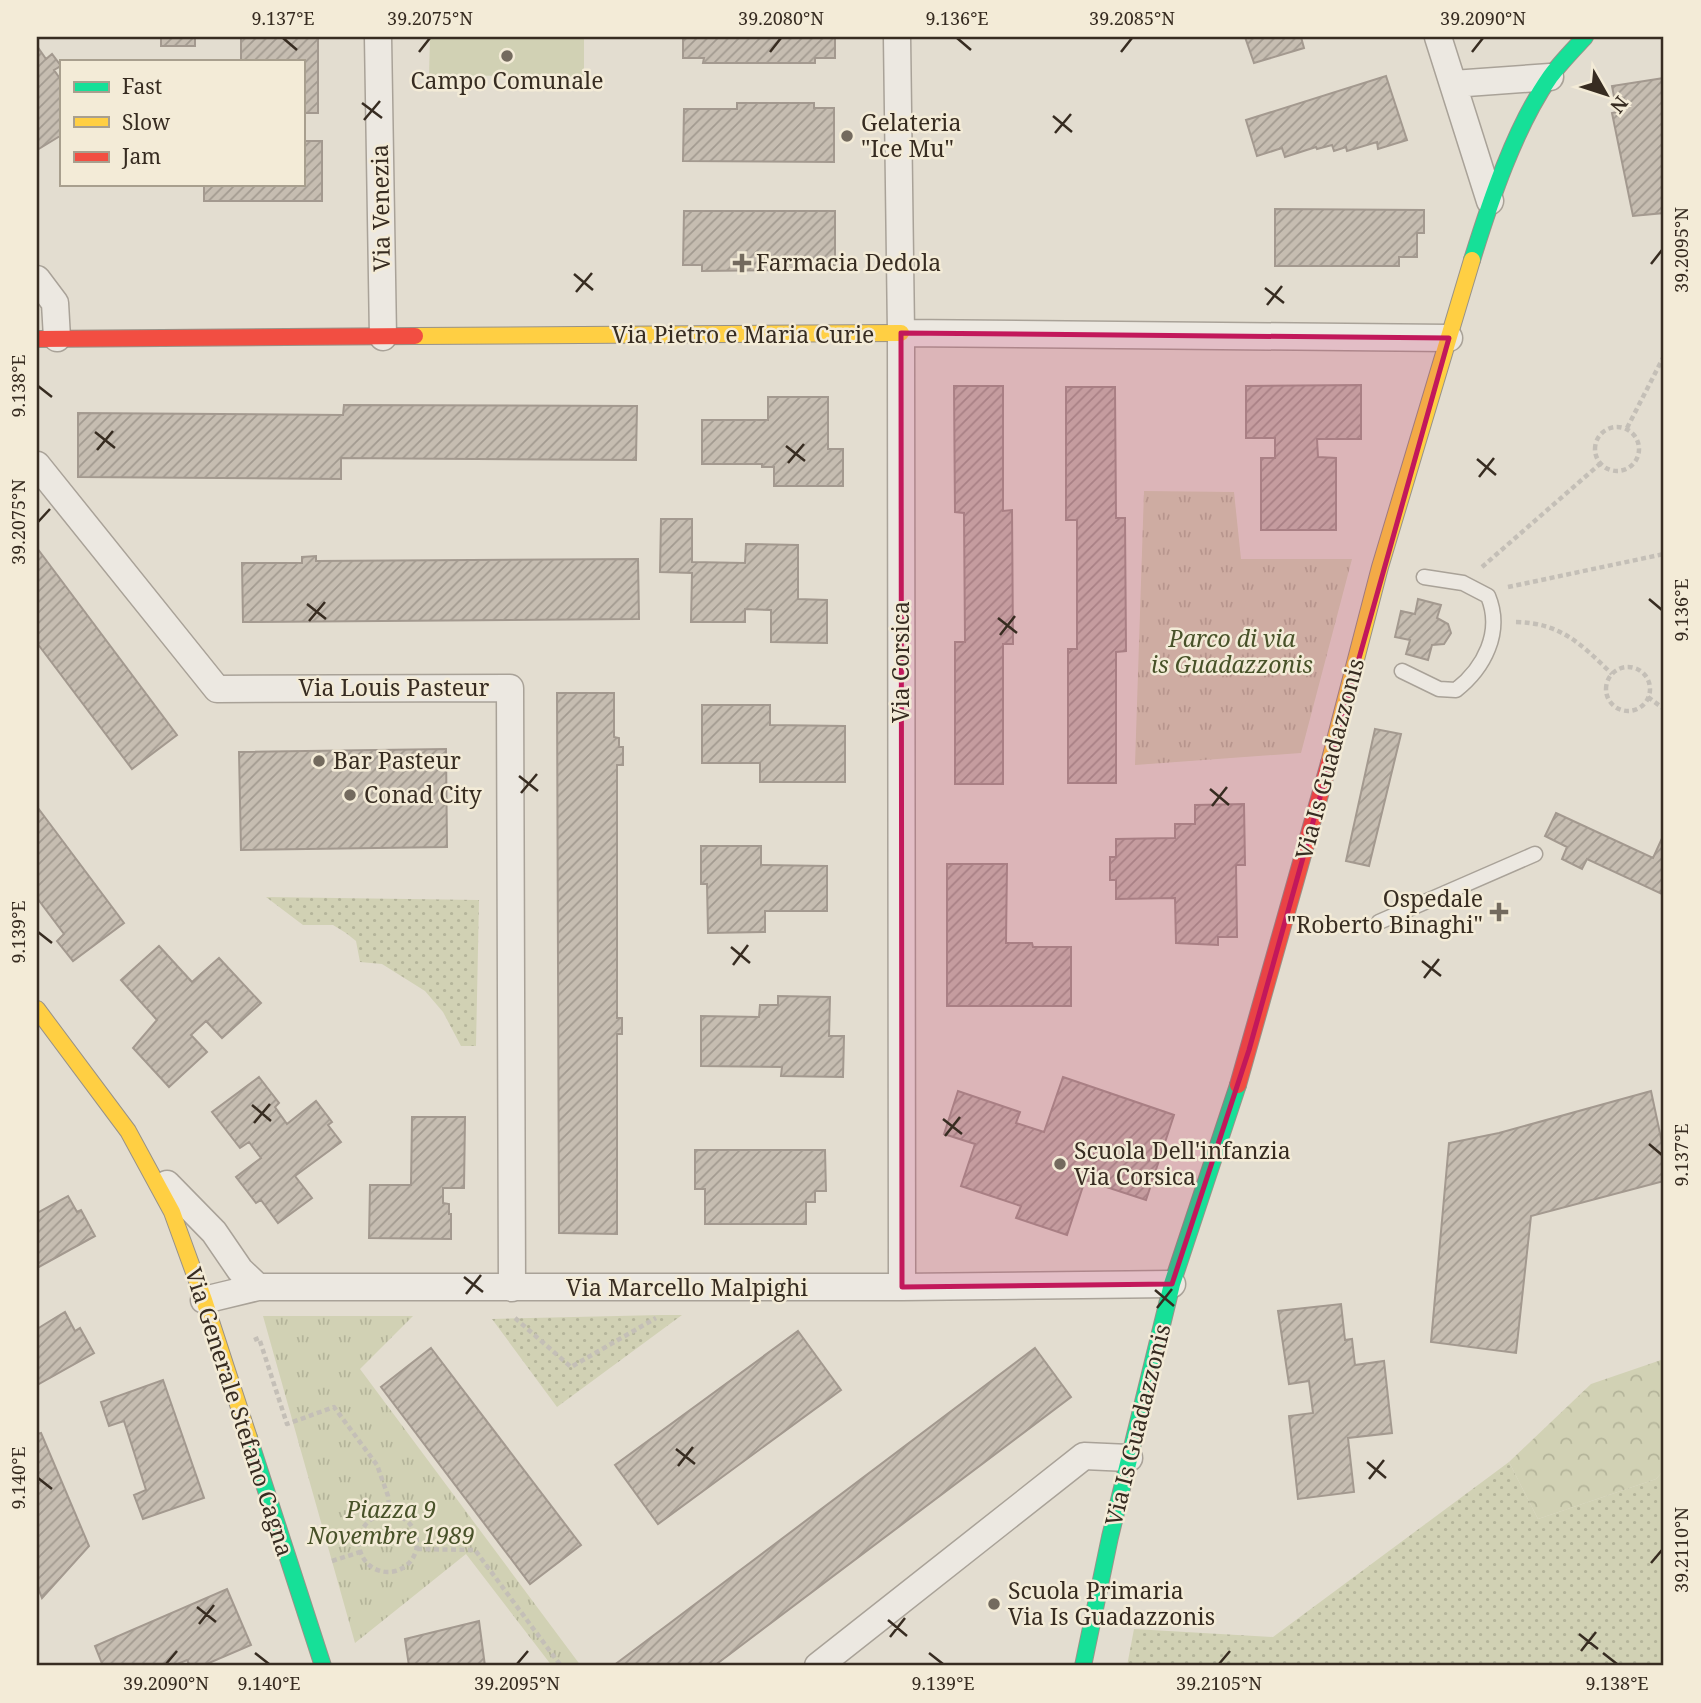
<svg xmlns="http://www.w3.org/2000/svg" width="1701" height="1703" font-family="'Noto Serif',serif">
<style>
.grass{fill:url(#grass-dots)}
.forest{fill:url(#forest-crowns)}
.park{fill:url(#park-tufts)}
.garden{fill:#d1d1b4}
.building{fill:url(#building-hatch);stroke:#a3998f;stroke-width:2}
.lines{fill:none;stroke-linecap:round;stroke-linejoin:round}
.lane-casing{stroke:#a9a298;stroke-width:17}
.street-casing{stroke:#a9a298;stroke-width:29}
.fast-casing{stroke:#989288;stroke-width:18}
.slow-casing{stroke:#989288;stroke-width:18}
.jam-casing{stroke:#989288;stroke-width:18}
.path{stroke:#c4bfb7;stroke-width:4.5;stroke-dasharray:5 3.5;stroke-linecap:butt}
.lane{stroke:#ece8e1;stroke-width:14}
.street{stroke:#ece8e1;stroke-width:26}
.fast{stroke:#16e098;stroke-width:16}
.slow{stroke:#ffcf43;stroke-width:16}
.jam{stroke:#f24e42;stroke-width:16}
.marked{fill:#c2185b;fill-opacity:0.2;stroke:#c2185b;stroke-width:5;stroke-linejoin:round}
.ticks{fill:none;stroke:#372c21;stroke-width:2.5}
.poi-dot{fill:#736a5e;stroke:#f3ebd7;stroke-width:2.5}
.labels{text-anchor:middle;stroke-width:5;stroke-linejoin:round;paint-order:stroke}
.poi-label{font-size:23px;fill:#372c21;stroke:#f3ebd7;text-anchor:start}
.street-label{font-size:23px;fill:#372c21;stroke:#f3ebd7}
.park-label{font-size:23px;font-style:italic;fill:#485229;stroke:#f3ebd7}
.neatline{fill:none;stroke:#372c21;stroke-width:2.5}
.ticks-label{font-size:18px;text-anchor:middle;fill:#372c21}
</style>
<defs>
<pattern id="grass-dots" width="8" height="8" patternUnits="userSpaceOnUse" patternTransform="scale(1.75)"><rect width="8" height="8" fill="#d1d1b4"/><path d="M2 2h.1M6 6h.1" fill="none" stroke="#b4b49a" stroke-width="1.8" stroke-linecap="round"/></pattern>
<pattern id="forest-crowns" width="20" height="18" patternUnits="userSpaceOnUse" patternTransform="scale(1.75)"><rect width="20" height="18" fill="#d1d1b4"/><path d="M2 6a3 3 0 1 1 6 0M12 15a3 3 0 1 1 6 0" fill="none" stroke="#b4b49a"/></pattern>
<pattern id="park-tufts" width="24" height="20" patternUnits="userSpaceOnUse" patternTransform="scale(1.75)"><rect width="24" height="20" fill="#d1d1b4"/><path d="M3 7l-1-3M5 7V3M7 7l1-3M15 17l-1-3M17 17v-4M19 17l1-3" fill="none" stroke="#b4b49a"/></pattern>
<pattern id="building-hatch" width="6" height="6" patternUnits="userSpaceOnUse" patternTransform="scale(1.75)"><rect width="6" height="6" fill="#c6bdb1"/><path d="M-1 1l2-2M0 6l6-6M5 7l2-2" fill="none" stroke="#a29a90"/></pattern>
</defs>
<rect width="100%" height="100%" fill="#e3ddd0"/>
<path class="grass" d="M266,897L479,900L476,1046H461L443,1012L425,991L382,964L360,962L356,941L346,933L333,925H303Z
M661,1315H682L557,1407L492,1319Z
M1509,1462L1538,1519L1656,1479L1664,1470V1666H1127L1134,1629L1273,1637Z"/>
<path class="forest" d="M1664,1359V1470L1656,1479L1538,1519L1509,1462L1591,1384Z"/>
<path class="park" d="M1144,491L1234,492L1241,559H1352L1301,753L1135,765Z
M263,1316H413L360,1369L581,1666H552L466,1554L355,1643Z"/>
<path class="garden" d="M430,37H584V77L429,75Z"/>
<path class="building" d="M161,37H195V46H161Z
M241,37H318V113H303V61H241Z
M683,37H835V58H815V63H703L704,58H683Z
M1245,37H1301L1304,48L1254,63Z
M37,46L46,59L52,54L61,66L54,70L61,80L60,136L37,150Z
M1386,76L1407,140L1378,149L1377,142L1347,151L1346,147L1334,151L1332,145L1317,149L1316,147L1285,157L1282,148L1257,156L1246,120Z
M1664,78V213L1633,216L1612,113L1617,112L1612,86Z
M737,103H814V108H834V162L683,161L684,109H737Z
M303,141H322V201H204V184H303Z
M1275,209L1424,210V233H1417V257H1399V266H1275Z
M684,211H835V265H796V270L702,271V265H683Z
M1361,385V439H1317L1318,457L1336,458V530H1261V458H1275V438H1246V386Z
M954,386H1003V511L1012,510L1013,644H1003V784H955V642H965L964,513L955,512Z
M1066,387H1115L1116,518H1125L1126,651L1116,652V783H1068V649H1077V520H1066Z
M768,397H828V449H843V486H774V467H762V464H702V420H768Z
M344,405L637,406L636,460L341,458V479L78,477V413L343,415Z
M661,519H692V562L745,563L746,544L798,545V599L827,600V643L771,642V610L745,609V622H691L692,573L660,572Z
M37,548L177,735L132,769L37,643Z
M316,556V561L638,559L639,619L243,622L242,563H302V557Z
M1418,599L1441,605L1437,618L1448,624L1451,633L1444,644L1432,645L1428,660L1406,654L1410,640L1395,637L1401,611L1415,614Z
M557,693H614V737L619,738V747H623V765H617V1018H622V1034H617V1234L559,1233Z
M702,705H770V725L845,726V782H760V763H702Z
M1375,729L1401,734L1369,866L1346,861Z
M446,749L447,847L241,850L239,752Z
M1244,804L1245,865H1236L1237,937H1218V945L1176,943L1175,898L1116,899V880H1110V857H1116V839L1175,838V824H1195V805Z
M38,808L124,923L73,961L57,941L64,934L37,898Z
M1556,813L1653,858L1664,834V895L1587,859L1582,869L1562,859L1567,847L1545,836Z
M701,846H761V865L827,866V911H765V932L708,933L707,884H701Z
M947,864H1007L1006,943H1032L1033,947H1071V1006H947Z
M159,946L192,982L219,958L261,1003L222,1038L206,1021L191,1035L207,1052L169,1087L133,1048L157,1020L121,980Z
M778,996L830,997L829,1036H844L843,1077L781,1076L782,1067L701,1066V1016L759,1017L760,1005H778Z
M259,1077L279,1103L275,1107L287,1124L316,1101L332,1122L328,1125L341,1142L295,1176L312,1198L278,1223L261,1200L256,1203L236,1177L261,1158L249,1142L240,1148L212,1112Z
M1063,1077L1174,1115L1146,1200L1085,1180L1067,1235L1016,1218L1021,1206L961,1186L975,1144L944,1134L958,1091L1020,1112L1016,1123L1044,1132Z
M1651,1091L1664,1152V1181L1531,1216L1516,1353L1431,1342L1449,1143L1499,1133Z
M412,1117H465L464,1188H443V1203L449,1204V1214H451V1239L369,1238L370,1185H411Z
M695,1150H825L826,1191H815V1202H806V1224H705V1189H695Z
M68,1196L77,1212L81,1210L95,1236L37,1268V1213Z
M1341,1304L1345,1340L1352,1339L1355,1365L1384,1361L1392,1433L1348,1438L1354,1492L1298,1499L1289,1416L1313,1413L1309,1381L1289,1384L1278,1311Z
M65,1312L75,1331L80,1328L94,1353L37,1385V1329Z
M798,1331L841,1390L658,1524L615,1465Z
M431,1348L581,1545L530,1584L381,1387Z
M1035,1348L1071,1397L714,1666H613Z
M163,1380L204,1498L143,1519L134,1495L146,1490L124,1421L109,1426L101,1402Z
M41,1433L89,1546L42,1598L37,1585V1434Z
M227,1589L251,1645L202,1666H190L187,1660L173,1666H103L95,1646Z
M479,1621L485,1666H409L405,1639Z"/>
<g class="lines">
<g class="lane-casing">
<path id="lane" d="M1402,671L1439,689L1456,690C1484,668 1503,632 1488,596L1463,583L1424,577
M1379,922L1535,854"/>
</g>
<g class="street-casing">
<path id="street" d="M378,37L383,337
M897,37L901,333L902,1287
M1438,37L1490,201
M1453,84L1550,77
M37,279L55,303L57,338
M901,333L1449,338
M37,465L217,689L510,688L512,1288
M167,1184L214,1232L240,1270L258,1287
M204,1300L258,1287H902L1172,1284
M818,1666L1084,1456L1129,1458"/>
</g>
<g class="fast-casing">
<path id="fast" d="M1472,260C1490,202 1515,127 1550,77C1560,63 1573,50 1585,37
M249,1438L323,1666
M1083,1666L1110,1537L1172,1284L1238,1085"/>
</g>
<g class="slow-casing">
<path id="slow" d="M415,336L901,333
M1329,763L1380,567L1472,260
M37,1009L128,1131L172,1212L204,1300L249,1438"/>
</g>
<g class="jam-casing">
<path id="jam" d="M37,339L415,336
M1238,1085L1329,763"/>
</g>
<path class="path" d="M1595 449a22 22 0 1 1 44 0a22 22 0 1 1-44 0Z
M1627,428L1664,356
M1482,567L1601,463
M1508,587L1664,554
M1516,622C1561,623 1581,644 1612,674
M1606 689a22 22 0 1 1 44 0a22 22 0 1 1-44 0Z
M1648,697L1664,709
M515,1318L571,1367L656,1318
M254,1340L259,1338L287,1424L334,1407L377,1465L388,1496L390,1514
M359 1543a29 29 0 1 1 58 0a29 29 0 1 1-58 0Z
M417,1549L475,1550L561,1666
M332,1561L360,1552"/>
<use href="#lane" class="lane"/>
<use href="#street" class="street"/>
<use href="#fast" class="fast"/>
<use href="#slow" class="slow"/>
<use href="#jam" class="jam"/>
</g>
<path class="marked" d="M901,333L1449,338L1249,1050L1172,1284L902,1287Z"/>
<path class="ticks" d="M283,38L297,50M957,38L971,50M419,52L430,38M770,52L781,38M1121,52L1132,38M1472,52L1483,38M362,103L382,118M1053,116L1072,132M364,120L380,101M1055,133L1071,114M1651,264L1662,250M574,274L593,290M1265,288L1284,303M576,292L592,273M1267,305L1282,286M38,386L52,397M95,432L115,448M786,446L805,461M97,450L113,431M1477,459L1496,475M788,463L804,444M1479,477L1494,458M38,522L50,509M1649,599L1662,610M307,604L326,619M998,618L1017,633M309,621L325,602M1000,635L1015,616M519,776L538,791M1210,789L1229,805M521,793L537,774M1212,806L1227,787M38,932L52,943M731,947L750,963M1422,961L1441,976M733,965L748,945M1424,978L1439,959M252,1105L271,1121M943,1119L962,1134M254,1123L270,1104M945,1136L960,1117M1649,1144L1662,1155M464,1277L483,1292M1155,1290L1174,1306M466,1294L481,1275M1157,1308L1172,1289M676,1449L695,1464M1367,1462L1386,1478M678,1466L693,1447M38,1478L52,1489M1369,1479L1384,1460M1651,1563L1662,1550M197,1607L216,1622M888,1620L907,1636M199,1624L214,1605M1579,1634L1598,1649M890,1637L905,1618M1581,1651L1596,1632M255,1653L269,1664M929,1653L943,1664M1603,1653L1617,1664M166,1664L177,1651M517,1664L528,1651M1219,1664L1230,1651"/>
<g class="poi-dot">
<circle cx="507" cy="56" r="7"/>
<circle cx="847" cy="136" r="7"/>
<path d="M738.5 252.5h7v7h7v7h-7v7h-7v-7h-7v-7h7z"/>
<circle cx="319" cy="761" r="7"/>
<circle cx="350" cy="795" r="7"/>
<path d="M1495.5 901.5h7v7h7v7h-7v7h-7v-7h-7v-7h7z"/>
<circle cx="1060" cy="1164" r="7"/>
<circle cx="994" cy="1604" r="7"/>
</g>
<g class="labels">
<g class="poi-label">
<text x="507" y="89" text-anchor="middle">Campo Comunale</text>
<text x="861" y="131">Gelateria<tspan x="861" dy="26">"Ice Mu"</tspan></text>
<text x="756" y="271">Farmacia Dedola</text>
<text x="333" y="769">Bar Pasteur</text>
<text x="364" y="803">Conad City</text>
<text x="1483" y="907" text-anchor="end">Ospedale<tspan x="1483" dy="26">"Roberto Binaghi"</tspan></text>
<text x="1074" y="1159">Scuola Dell'infanzia<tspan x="1074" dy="26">Via Corsica</tspan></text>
<text x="1008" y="1599">Scuola Primaria<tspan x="1008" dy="26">Via Is Guadazzonis</tspan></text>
</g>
<g class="street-label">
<text transform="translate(381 208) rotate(-91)" y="8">Via Venezia</text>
<text x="743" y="343">Via Pietro e Maria Curie</text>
<text transform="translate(901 662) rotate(-90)" y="8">Via Corsica</text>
<text x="394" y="696">Via Louis Pasteur</text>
<text transform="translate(1330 759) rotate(-75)" y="8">Via Is Guadazzonis</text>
<text x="687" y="1296">Via Marcello Malpighi</text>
<text transform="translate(239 1412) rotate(72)" y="8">Via Generale Stefano Cagna</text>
<text transform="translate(1138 1425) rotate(-76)" y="8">Via Is Guadazzonis</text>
</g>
<g class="park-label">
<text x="1232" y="647">Parco di via<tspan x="1232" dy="26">is Guadazzonis</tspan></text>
<text x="391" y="1518">Piazza 9<tspan x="391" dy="26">Novembre 1989</tspan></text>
</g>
</g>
<rect width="1701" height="1703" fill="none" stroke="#f3ebd7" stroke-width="77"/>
<rect x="60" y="60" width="245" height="126" fill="#f3ebd7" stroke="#a89f8e" stroke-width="2"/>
<rect x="74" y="82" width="35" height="10" fill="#16e098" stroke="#a89f8e" stroke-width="2"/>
<text x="122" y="94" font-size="21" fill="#372c21">Fast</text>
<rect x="74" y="117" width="35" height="10" fill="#ffcf43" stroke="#a89f8e" stroke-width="2"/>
<text x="122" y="130" font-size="21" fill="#372c21">Slow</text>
<rect x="74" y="152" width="35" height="10" fill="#f24e42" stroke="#a89f8e" stroke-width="2"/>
<text x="122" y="164" font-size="21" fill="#372c21">Jam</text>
<g transform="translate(1606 94) rotate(129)" stroke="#f3ebd7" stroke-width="5" paint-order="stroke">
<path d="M0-5L12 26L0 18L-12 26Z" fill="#372c21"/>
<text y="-10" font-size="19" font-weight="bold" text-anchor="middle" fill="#372c21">N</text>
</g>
<rect x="38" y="38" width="1624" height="1626" class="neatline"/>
<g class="ticks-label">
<text x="283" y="25">9.137°E</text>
<text x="430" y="25">39.2075°N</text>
<text x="781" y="25">39.2080°N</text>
<text x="957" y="25">9.136°E</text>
<text x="1132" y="25">39.2085°N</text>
<text x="1483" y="25">39.2090°N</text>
<text transform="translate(1682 250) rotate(-90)" y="6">39.2095°N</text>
<text transform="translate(19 386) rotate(-90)" y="6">9.138°E</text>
<text transform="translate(19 522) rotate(-90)" y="6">39.2075°N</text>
<text transform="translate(1682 610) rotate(-90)" y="6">9.136°E</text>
<text transform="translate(19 932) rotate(-90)" y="6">9.139°E</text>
<text transform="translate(1682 1155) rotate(-90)" y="6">9.137°E</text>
<text transform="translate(19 1478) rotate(-90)" y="6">9.140°E</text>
<text transform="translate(1682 1550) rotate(-90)" y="6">39.2110°N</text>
<text x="166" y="1690">39.2090°N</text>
<text x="269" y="1690">9.140°E</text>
<text x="517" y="1690">39.2095°N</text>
<text x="943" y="1690">9.139°E</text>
<text x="1219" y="1690">39.2105°N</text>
<text x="1617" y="1690">9.138°E</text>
</g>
</svg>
